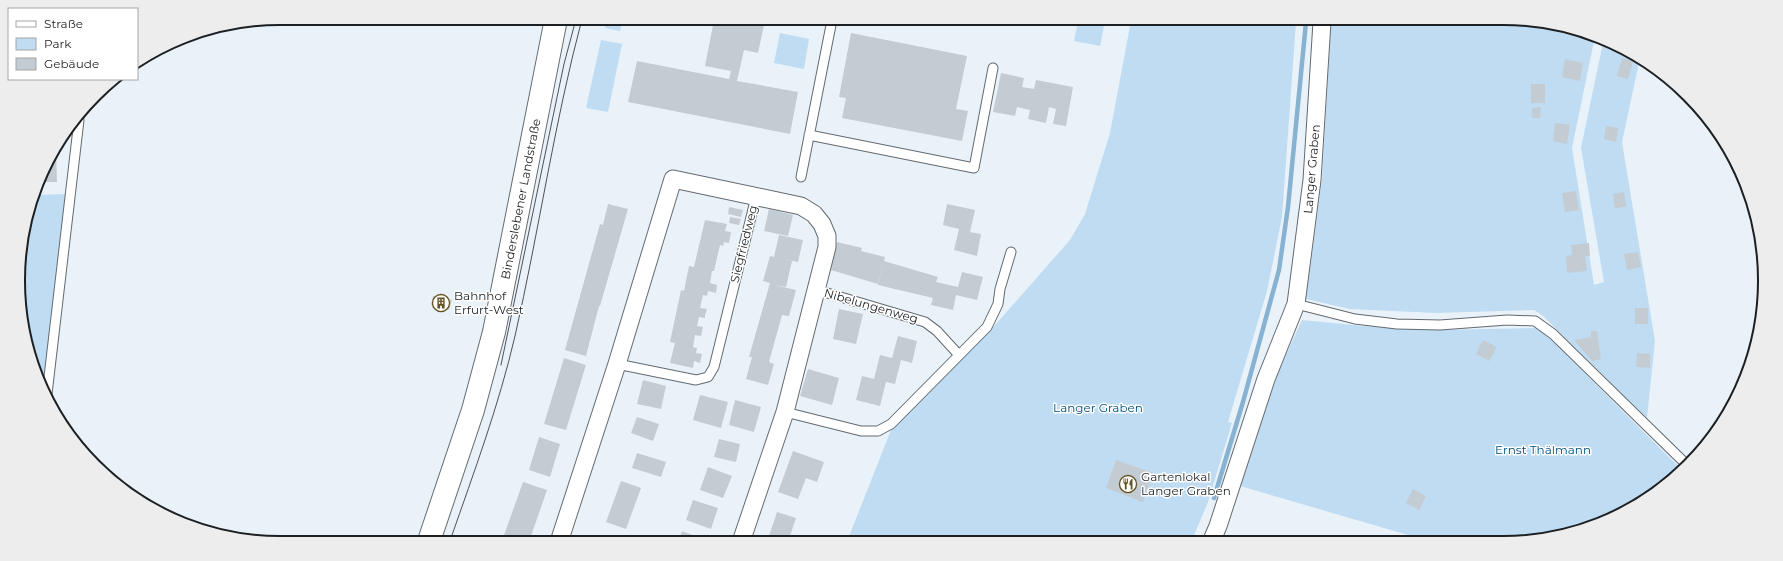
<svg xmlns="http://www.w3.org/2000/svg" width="1783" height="561" font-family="Montserrat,sans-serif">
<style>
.green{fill:#bfdcf2}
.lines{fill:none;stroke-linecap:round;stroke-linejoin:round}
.stream{stroke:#88b2d1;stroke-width:4.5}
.building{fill:#c4ccd3}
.lane-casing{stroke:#636a70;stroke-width:11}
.street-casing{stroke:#636a70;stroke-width:19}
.secondary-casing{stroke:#636a70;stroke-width:24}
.lane{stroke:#fff;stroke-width:9}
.street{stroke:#fff;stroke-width:17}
.secondary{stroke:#fff;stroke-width:22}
.tram{stroke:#4d5155;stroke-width:1}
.labels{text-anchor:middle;stroke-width:3;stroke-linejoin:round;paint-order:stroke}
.street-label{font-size:12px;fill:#1d2023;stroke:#fff}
.poi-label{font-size:12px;fill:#1d2023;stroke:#fff;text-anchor:start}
.park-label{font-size:12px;fill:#014e77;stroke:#fff}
.rim{fill:none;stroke:#1d2023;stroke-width:2}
</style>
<rect width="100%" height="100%" fill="#e9f2f9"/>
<path class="green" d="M607,19H623L620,31L605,28Z
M1078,21H1105L1100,46L1074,41Z
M1131,21L1296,22L1282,217L1267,291L1228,422L1232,423L1208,502L1192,540L848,539L891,430L988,333L1070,240L1085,214L1110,133Z
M1331,22L1554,23L1595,36L1572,148L1594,285L1604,282L1581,148L1604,38L1640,58L1622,142L1655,341L1647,418L1542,315L1534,310L1436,313L1350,309L1306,299L1322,180Z
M780,33L809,39L804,69L774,63Z
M601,40L622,44L608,112L586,108Z
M66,194L44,385L27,348L20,246L36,195Z
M1302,320L1363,326L1436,330L1537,328L1548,337L1682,470L1676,478L1618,516L1537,541L1406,540L1408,535L1240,486L1274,381Z"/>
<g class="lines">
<path class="stream" d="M1214,498L1243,402L1279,270L1288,207L1306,22"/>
</g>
<path class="building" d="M714,20H765L758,53L744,50L737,81L798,92L790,134L628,102L637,61L729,79L731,71L705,66Z
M851,33L967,56L956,109L968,111L962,141L842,118L846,98L839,97Z
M1622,58L1633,61L1628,79L1617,76Z
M1565,59L1583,63L1580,81L1562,77Z
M1001,73L1024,78L1022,87L1034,89L1036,80L1073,87L1066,126L1053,124L1056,109L1049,107L1046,123L1028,119L1030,110L1017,107L1015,116L993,112Z
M1531,84H1545V103H1531Z
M1541,107L1540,118H1532V108Z
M1555,123L1570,125L1567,144L1553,141Z
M1606,126L1618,128L1616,142L1604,139Z
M56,150L57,182H40L45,164Z
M1576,191L1579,210L1565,212L1562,193Z
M1624,192L1626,206L1615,209L1613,194Z
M608,204L628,209L600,306H599L586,356L565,350L600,224L603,225Z
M947,204L975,210L970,232L981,234L977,256L954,250L959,229L943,225Z
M729,207L743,210L741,217L728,214Z
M769,209L793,215L788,236L764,231Z
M730,217L741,219L739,225L729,223Z
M705,220L727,224L725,231L731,232L729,243L724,242L723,246L720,245L714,271H712L710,283L717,285L716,293L708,291L707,296L703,295L700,308L707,309L705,315V318L699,317L697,326L703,327L701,336L695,335L693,347L697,348L696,353L702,354L700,363L694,361L693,368L670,363L675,343L670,342L681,290L684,291L689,266L694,267Z
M779,235L803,240L798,262L783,259L792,261L786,287L774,285L796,290L789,316L782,315L769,362L774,364L768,385L746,379L752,357H749L770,283L763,281L770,256L774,257Z
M837,242L862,248L861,251L885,257L878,284L831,270Z
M1589,243L1590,256H1585L1587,271L1567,273L1566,256L1572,255L1571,245Z
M1638,252L1641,267L1627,270L1624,254Z
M884,261L938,277L936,282L958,287L962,272L983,277L977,300L956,295L953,310L931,305L933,298L878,285Z
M433,296L452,300L449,310L431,305Z
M1635,308H1648V324H1635Z
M839,309L863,314L856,344L833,339Z
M1591,331H1597L1601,359L1592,361L1574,340L1591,337Z
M898,336L917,341L912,363L901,360L895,384L886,382L880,406L856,400L862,376L874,379L880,355L892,358Z
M1483,340L1497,347L1489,361L1476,354Z
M1637,353L1650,354V368L1636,367Z
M564,358L586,365L566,430L544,424Z
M808,369L839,378L832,405L800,396Z
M643,380L666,386L661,409L637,404Z
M700,395L728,402L721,428L693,420Z
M735,400L761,407L754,432L729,425Z
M637,417L659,424L653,441L631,433Z
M539,437L560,444L550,477L529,470Z
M719,439L740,444L736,462L714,457Z
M793,451L824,462L817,482L806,478L798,499L778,492Z
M637,453L666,462L661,477L632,468Z
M1116,460L1153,473L1143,502L1106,488Z
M708,467L732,476L723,498L700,490Z
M621,481L641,488L626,529L606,522Z
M523,482L547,490L530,539L503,538Z
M1413,489L1426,496L1419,510L1406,503Z
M693,500L718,508L711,529L686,520Z
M777,512L796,518L789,539H768Z
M682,531L703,539H679Z"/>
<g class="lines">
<g class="lane-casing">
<path id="lane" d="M809,135L974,168L993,68
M801,177L832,20
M817,290L925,322L937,331L959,355
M1296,304L1355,319L1397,324L1440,325L1507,320L1535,321L1553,334L1687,465
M617,364L696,380L708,377L714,367L756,197
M47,394L79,120
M785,412L861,431H878L891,424L987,327L998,304L1000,289L1011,252"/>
</g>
<g class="street-casing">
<path id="street" d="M560,539L617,364L673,179L801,206L814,214L822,224L827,236V247L785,412L742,539
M1212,540L1218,526L1266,379L1296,304L1312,180L1322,22"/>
</g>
<g class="secondary-casing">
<path id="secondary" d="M430,538L473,410L494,332L556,19"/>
</g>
<use href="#lane" class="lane"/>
<use href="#street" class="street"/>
<use href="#secondary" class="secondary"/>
<path class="tram" d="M501,365L564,64L576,19
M451,538C474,472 499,405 515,336C539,231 554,124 582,19"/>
</g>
<defs>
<g id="building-ring" transform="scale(0.9)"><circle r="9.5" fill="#fff" stroke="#645421" stroke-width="1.5"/><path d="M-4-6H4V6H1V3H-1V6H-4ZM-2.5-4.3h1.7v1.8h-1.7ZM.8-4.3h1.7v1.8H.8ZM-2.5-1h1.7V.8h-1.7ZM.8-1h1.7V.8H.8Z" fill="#645421"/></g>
<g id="restaurant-ring" transform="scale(0.9)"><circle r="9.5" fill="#fff" stroke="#645421" stroke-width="1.5"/><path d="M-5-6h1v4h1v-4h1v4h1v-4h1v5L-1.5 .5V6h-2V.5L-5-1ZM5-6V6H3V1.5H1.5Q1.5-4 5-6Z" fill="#645421"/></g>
</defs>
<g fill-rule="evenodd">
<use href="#building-ring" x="441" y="303"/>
<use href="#restaurant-ring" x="1128" y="484"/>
</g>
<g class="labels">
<g class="street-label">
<text transform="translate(1312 169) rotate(-85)" y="4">Langer Graben</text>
<text transform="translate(521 199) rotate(-79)" y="4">Binderslebener Landstraße</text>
<text transform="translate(744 244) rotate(-76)" y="4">Siegfriedweg</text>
<text transform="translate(871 306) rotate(16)" y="4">Nibelungenweg</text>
</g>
<g class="poi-label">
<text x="454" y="300">Bahnhof<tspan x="454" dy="14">Erfurt-West</tspan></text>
<text x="1141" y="481">Gartenlokal<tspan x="1141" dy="14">Langer Graben</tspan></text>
</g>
<g class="park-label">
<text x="1098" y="412">Langer Graben</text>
<text x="1543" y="454">Ernst Thälmann</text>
</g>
</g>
<path d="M0 0H1783V561H0ZM280 25H1503A255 255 0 0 1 1758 280V281A255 255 0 0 1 1503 536H280A255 255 0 0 1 25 281V280A255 255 0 0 1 280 25Z" fill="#ededed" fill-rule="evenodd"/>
<path class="rim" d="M280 25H1503A255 255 0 0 1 1758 280V281A255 255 0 0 1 1503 536H280A255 255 0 0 1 25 281V280A255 255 0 0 1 280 25Z"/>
<rect x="8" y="8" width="130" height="72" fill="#ffffff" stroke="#a5a6a7"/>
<rect x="16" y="21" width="20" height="6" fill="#ffffff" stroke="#a5a6a7"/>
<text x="44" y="28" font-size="12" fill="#1d2023">Straße</text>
<rect x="16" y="38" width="20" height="12" fill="#bfdcf2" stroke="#a5a6a7"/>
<text x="44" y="48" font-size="12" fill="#1d2023">Park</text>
<rect x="16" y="58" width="20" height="12" fill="#c4ccd3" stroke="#a5a6a7"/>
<text x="44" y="68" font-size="12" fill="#1d2023">Gebäude</text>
</svg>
